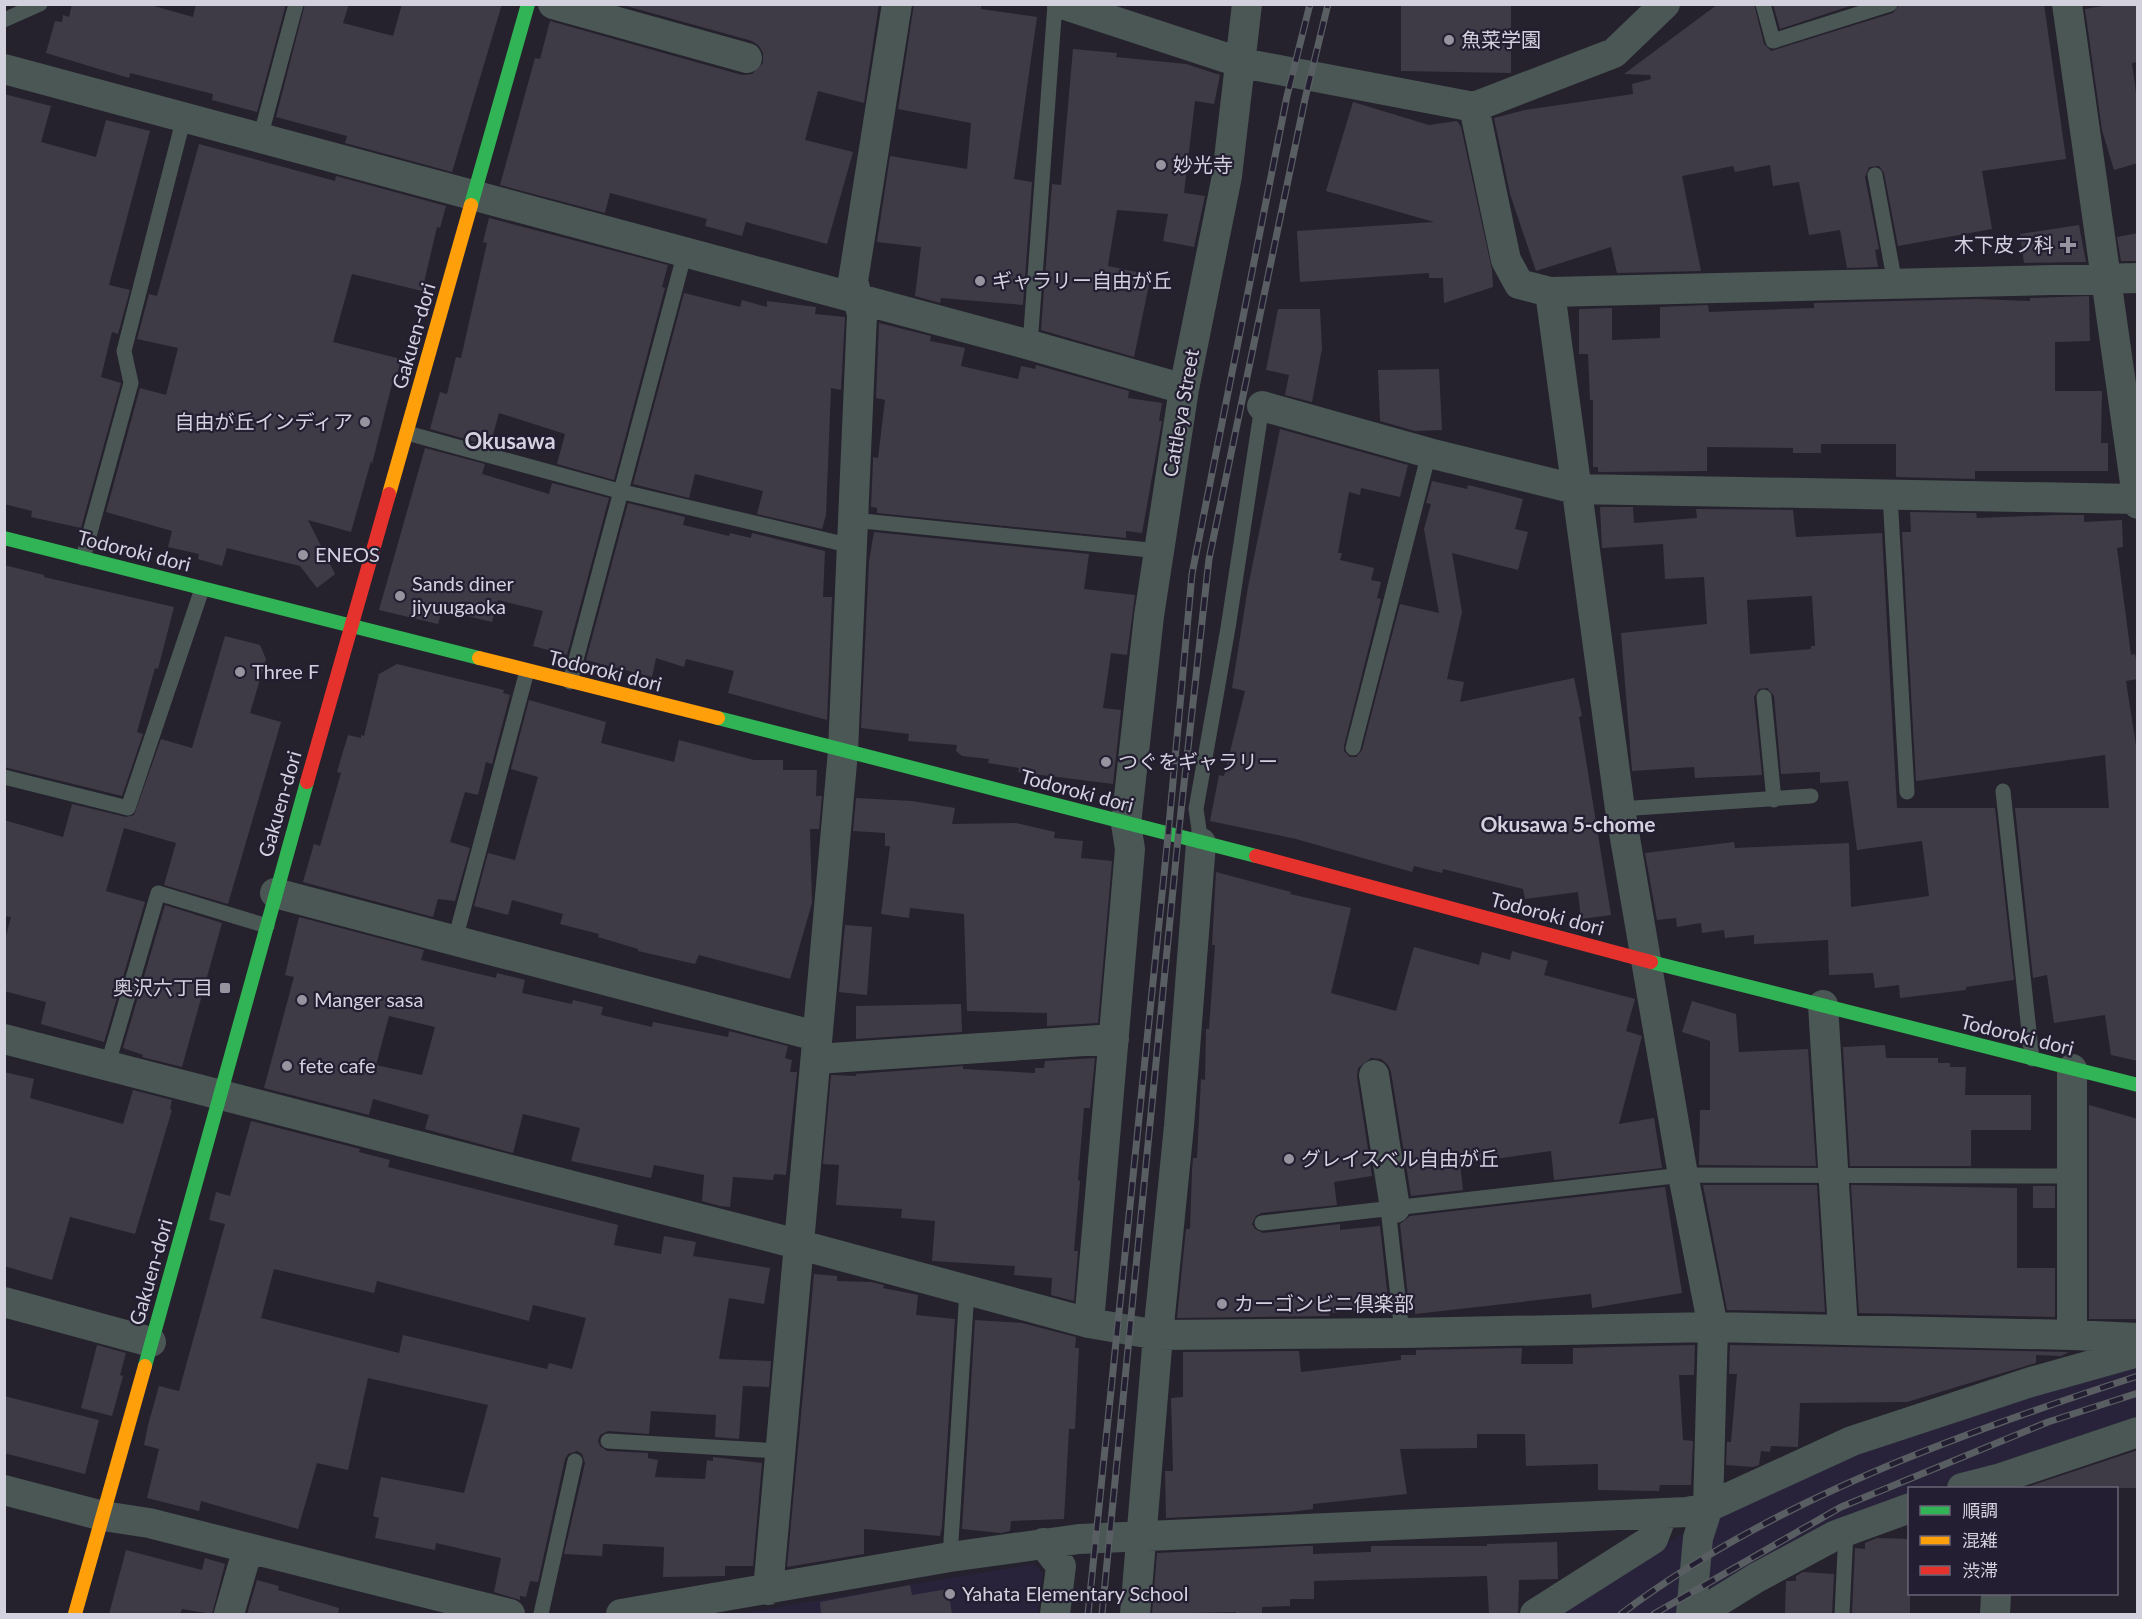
<svg xmlns="http://www.w3.org/2000/svg" width="2142" height="1619" font-family="Lato,'Noto Sans JP',sans-serif">
<style>
.built{fill:#28233a}
.building{fill:#3e3b47;fill-rule:evenodd}
.lines{fill:none;stroke-linecap:round;stroke-linejoin:round}
.lane{stroke:#4a5755;stroke-width:15}
.street{stroke:#4a5755;stroke-width:30}
.fast{stroke:#30b455;stroke-width:14}
.slow{stroke:#ff9f0a;stroke-width:14}
.jam{stroke:#e5322d;stroke-width:14}
.rail-casing{stroke:#595e62;stroke-width:7}
.rail{stroke:#231e31;stroke-width:4.5;stroke-dasharray:14;stroke-linecap:butt}
.poi-dot{fill:#9794a0;stroke:#231e31;stroke-width:2}
.labels{text-anchor:middle;stroke-width:4.5;stroke-linejoin:round;paint-order:stroke}
.poi-label{font-size:20px;fill:#d4d1de;stroke:#231e31;text-anchor:start}
.street-label{font-size:20px;fill:#d4d1de;stroke:#231e31}
.neighbourhood-label{font-size:21px;font-weight:bold;fill:#d4d1de;stroke:#231e31}
.quarter-label{font-size:22px;font-weight:bold;fill:#d4d1de;stroke:#231e31}
</style>
<rect width="100%" height="100%" fill="#25222d"/>
<path class="built" d="M2137,1359V1420L1935,1488H1910L1909,1498L1687,1614H1550L1720,1511L1822,1464Z
M1033,1564L1043,1573L1038,1614H739Z"/>
<path class="building" d="M72,4H147L193,17L196,4H286L257,112L212,100L213,94L130,73L129,78L46,53L55,21L62,22L63,15L69,17Z
M305,4H349L343,23L393,36L402,4H502L452,172L345,143L347,136L276,117Z
M619,4H879L864,103L818,91L805,140L853,152L827,244L746,222L742,236L705,226L707,219L610,193L605,213L500,185L535,58L540,59L550,21L742,75L752,74L763,63V53L759,46L752,41Z
M914,4H981V9L1037,17L1014,179L1032,182L1023,305L941,298L940,303L915,296L921,247L877,242L890,156L967,169L971,123L898,109Z
M1401,4H1511V73L1401,71Z
M1718,4H1754L1764,44L1771,51L1893,13L1900,4H2044L2066,159L1982,171L1992,229L1898,246L1884,173L1879,166L1869,167L1865,177L1879,249L1875,250L1878,267L1847,268L1840,230L1809,235L1799,182L1773,186L1770,165L1735,172L1733,166L1682,176L1701,271L1617,273L1611,247L1536,271L1510,194L1494,118L1525,110L1633,94L1632,84L1651,79L1650,75L1624,74Z
M1773,4H1856L1780,29Z
M2114,4H2138V62L2132,63L2138,108V163L2114,170L2102,130L2085,9Z
M1073,49L1117,53L1116,57L1186,64L1220,75L1214,104L1195,101L1184,193L1205,196L1194,247L1163,241L1168,214L1117,210L1108,266L1151,275L1134,357L1041,330L1052,184L1061,185Z
M4,94L51,106L41,142L96,157L106,120L150,131L109,285L130,290L118,334L112,332L101,377L121,383L81,528L31,517L32,511L4,504Z
M1353,102L1429,125L1457,121L1461,127L1492,270L1493,287L1444,303L1443,278H1429V273L1300,282L1297,231L1434,222L1326,191Z
M199,144L335,181L336,176L446,206L440,228L437,227L422,291L352,274L333,342L401,359L395,385L392,384L372,464L371,461L351,532L308,520L335,574L317,588L300,566L227,548L222,566L198,559L199,554L168,547L172,531L106,512L140,388L166,395L178,348L137,339L149,294L157,296Z
M489,218L668,265L662,287L665,288L614,480L557,464L565,434L499,413L490,446L430,429L440,392L447,394L456,357L461,358L487,243L483,242Z
M2079,225L2086,262L2024,263L2020,234Z
M2138,233V261H2121L2117,237Z
M684,293L740,307L742,300L767,307V301L816,307L815,314L845,317L841,390L831,388L826,515L822,529L757,514L763,491L695,474L689,498L633,484Z
M2089,296L2090,341L2055,342V391H2102L2101,443H2108V471H1975V479L1896,477V444H1821V453H1793V448L1707,447V471L1598,472V467H1593V400H1590L1588,354H1579V309L1612,308V340L1660,338V307L1708,305L1709,312L1814,308V303L1978,299L2030,301V298Z
M1278,309H1320L1322,349L1312,402L1285,395L1289,375L1266,370Z
M879,323L931,336L930,341L965,348L961,366L1018,379L1021,366L1035,369L1036,365L1129,391L1128,398L1162,403L1159,421H1162L1142,533L1126,531V538L877,513V508L871,507L873,462V457L878,458L885,400L876,398Z
M1439,369L1442,430L1415,431L1380,421L1378,370Z
M1280,429L1408,465L1400,497L1361,488L1360,495L1349,492L1338,553H1342L1340,560L1374,568L1371,580L1381,582L1377,598L1381,599L1344,746V751L1350,757H1356L1362,750L1400,604L1439,613L1424,529L1431,504L1426,503L1432,481L1467,489L1468,485L1523,499L1515,529L1528,532L1518,570L1452,553L1462,612L1447,679L1464,682L1460,702L1574,678L1582,716L1579,717L1611,915L1581,919L1578,892L1525,899L1523,889L1443,869L1442,873L1414,866L1412,872L1296,839L1210,821L1219,775L1224,776L1245,691L1232,688L1248,587Z
M425,448L485,464L482,474L549,494L552,483L609,498L567,655L533,646L543,611L498,600L492,622L442,610L438,624L379,610Z
M628,503L685,517L683,525L729,536L730,533L751,538L752,533L825,551L823,597H832L827,720L728,693L734,671L686,659L684,667L656,658L652,677L586,660Z
M1600,507H1633L1634,523L1697,518L1696,509L1793,510L1796,537L1882,533L1897,808H1995L2014,980L1966,987V990L1900,998L1899,985L1875,988L1873,973L1829,975L1828,940L1754,944V935L1725,938L1724,930L1702,933L1701,923L1677,927L1676,918L1657,920L1645,853L1734,842L1735,848L1849,843L1851,907L1929,896L1922,841L1857,850L1848,781L1820,783V772L1781,774L1774,696L1767,688L1759,689L1754,697L1762,775L1695,778L1694,767L1632,771L1621,633L1707,624L1704,577L1665,579L1663,544L1602,548ZM1812,596L1815,646H1811V649L1750,654L1747,600Z
M1910,512L1976,513L1977,518L2056,515H2084V522L2122,520L2123,547L2117,548L2131,655L2135,654L2138,671V679L2126,681L2138,759V1061L2111,1055L2105,1015L2054,1023L2047,975L2033,978L2015,808H2109L2105,755L1916,781L1902,532H1911Z
M874,532L1089,554L1084,589L1135,595L1127,655L1111,653L1103,708L1121,710L1113,784L1018,772L1019,768L988,763L989,759L962,756L956,751L957,745L908,741L909,734L861,728L869,561Z
M4,565L44,575V577L174,607L158,669L155,668L137,732L143,734L122,796L4,767Z
M225,636L260,645L266,659L250,713L281,722L228,904L164,885L176,843L124,828L106,891L145,902L104,1042L41,1024L46,1002L4,991V943L11,917L4,916V820L63,837L72,804L126,817L134,815L161,739L192,748Z
M397,664L504,690L503,693L510,695L492,764L486,762L478,795L465,792L450,842L470,848L455,901L438,899L433,917L303,882L314,844L320,846L341,773L337,772L348,735L361,738V735L364,736L379,674Z
M529,700L606,722L601,743L674,762L679,740L754,760H783V770H817L816,796H822L819,829H810L812,903L790,979L699,955L695,964L638,951V949L598,937L599,934L560,924L563,914L512,900L508,915L474,906L488,853L515,860L538,777L511,769Z
M856,798L912,801L955,808L952,824L1016,823L1055,832L1054,838L1083,841L1081,858L1112,861L1098,1023L1047,1026V1013L967,1011L964,914L910,908L909,918L881,914L890,846H885V833L853,831Z
M1216,872L1291,892L1290,894L1351,908L1331,993L1396,1011L1414,947L1479,965L1482,952L1510,960L1512,951L1548,961L1544,975L1635,999L1626,1031L1642,1036L1619,1124L1654,1118L1662,1168L1554,1180L1551,1151L1460,1164L1463,1190L1411,1196L1391,1072L1388,1065L1381,1059L1371,1058L1358,1068L1357,1077L1372,1176L1334,1182L1337,1205L1261,1213L1256,1216L1252,1224L1255,1229L1263,1233L1340,1224V1230L1380,1226L1389,1308L1329,1313L1330,1316L1177,1318L1186,1229H1190L1192,1171L1193,1158H1197L1201,1079L1205,1080L1206,1029H1209L1215,945H1212Z
M165,905L222,923L182,1067L142,1057L143,1055L123,1048Z
M299,917L424,950L421,960L496,978L497,973L525,980L522,993L572,1004L573,1000L603,1007L601,1015L652,1027L653,1022L728,1037L729,1031L788,1046L785,1058L792,1060L790,1072H797L786,1175L774,1174L773,1180L733,1177L730,1207L720,1206L702,1201L704,1175L654,1165L651,1178L571,1161L580,1128L523,1114L513,1153L425,1129L429,1115L373,1099L369,1115L264,1088L294,977L285,975ZM389,1016L435,1027L422,1075L376,1065Z
M845,925L872,927L867,995L839,992Z
M1692,1001L1736,1014L1739,1052L1808,1049L1816,1166L1699,1165L1700,1110H1710V1041L1682,1032Z
M961,1004L962,1032L856,1039V1006Z
M1885,1045L1886,1058H1938V1063H1950V1067H1966L1965,1095H2031V1130H1971V1166H1850L1843,1047Z
M1095,1058L1090,1108H1084L1078,1180L1080,1181L1074,1251H1078L1074,1301L1051,1295L1052,1278L1014,1275L1015,1266L932,1261L935,1221L901,1218L902,1209L836,1205L839,1165L823,1164L831,1075L856,1076V1074L963,1066V1069L1035,1073V1068H1044L1045,1061Z
M4,1072L34,1079L30,1098L123,1124L133,1090L172,1100L170,1109L172,1110L135,1234L70,1217L52,1280L4,1266Z
M2089,1105L2138,1119V1319H2089Z
M251,1121L360,1149L359,1152L390,1160L388,1167L618,1225L614,1245L661,1254L664,1236L696,1242L693,1256L770,1268L764,1304L729,1298L719,1359L771,1361L769,1387L743,1386L739,1439L715,1437L716,1415L651,1411L649,1434L608,1431L600,1435L598,1441L600,1446L607,1451L648,1453V1458L658,1460L655,1477L705,1479L707,1460L713,1461V1457L762,1463L753,1566H725V1576L663,1577L664,1547L603,1544L602,1556L564,1554L585,1463L582,1454L577,1451L568,1454L565,1459L538,1582L530,1581L526,1597L520,1596V1600L494,1592L501,1558L436,1543L435,1550L375,1538L379,1518L373,1516L381,1477L464,1493L488,1405L368,1378L348,1470L317,1463L298,1529L201,1501L199,1511L147,1498L159,1449L144,1445L148,1425L159,1386L179,1391L225,1224L209,1220L216,1192L230,1196ZM274,1269L374,1293L377,1281L529,1321L533,1305L586,1318L572,1369L549,1363L547,1369L403,1335L399,1353L261,1318Z
M1703,1185H1817L1825,1312L1727,1310Z
M1851,1185L2017,1188V1268H2055V1317L1859,1313Z
M2033,1186H2055V1208H2033Z
M1665,1187L1682,1293L1592,1308L1591,1294L1415,1314V1306H1409L1400,1224L1410,1216Z
M814,1274L837,1276V1281L871,1282L884,1285L883,1288L918,1295L916,1315L955,1319L942,1527L940,1536L864,1529V1554L787,1567Z
M975,1320L1022,1323L1076,1337L1075,1348H1079L1075,1429H1069L1064,1519L1011,1521L1010,1531L1001,1533L962,1529Z
M97,1345L126,1353L120,1375L123,1376L112,1416L81,1408Z
M1695,1345L1694,1375H1679L1683,1440L1693,1441L1691,1485H1660L1659,1491L1598,1490V1464L1526,1466L1525,1434H1477V1448L1400,1449L1407,1494L1313,1504V1509L1290,1512L1166,1518L1165,1471H1173L1171,1398L1183,1397V1352L1299,1351L1301,1372L1401,1360V1355H1416V1350L1522,1348L1521,1364H1573V1348Z
M1730,1345L1844,1347L2069,1352L2061,1356L2036,1355V1363L1907,1402L1800,1403L1798,1447L1771,1446L1770,1452L1761,1451L1759,1465L1753,1467L1726,1465L1727,1442H1731L1737,1374H1729Z
M4,1396L99,1420L85,1474L4,1453Z
M2135,1451H2138V1488H2024Z
M1877,1538L1910,1539V1614H1852L1855,1548L1865,1549V1543Z
M1557,1542L1558,1579L1519,1580L1518,1614H1489L1487,1576L1314,1581V1599H1290V1606L1262,1607V1614H1236V1612L1152,1614L1157,1553L1307,1546H1313V1554L1371,1552V1546H1487V1544Z
M126,1550L202,1570L205,1558L225,1564L212,1614L182,1609L180,1614H109Z
M1803,1572L1834,1574L1832,1614H1785L1786,1581H1796V1576Z
M257,1580L279,1586L278,1590L339,1608L338,1614H247Z
M910,1585L912,1595L948,1589L952,1614H821L820,1602Z"/>
<g class="lines">
<path class="lane" d="M1763,4L1773,41L1890,4
M4,20L40,4
M260,138L296,4
M1875,175L1895,284
M1030,345L1055,4
M407,433L619,491L852,546
M1890,495L1907,792
M853,520L1159,551
M83,558L131,383L124,351L184,117
M570,682L685,252
M1764,697L1774,800
M1353,748L1429,453
M4,777L128,808L202,589
M2003,791L2032,1059
M1620,809L1811,796
M1201,843L1196,809L1228,628L1262,406
M455,940L527,671
M107,1067L158,893L267,926
M1388,1208L1402,1333
M1262,1223L1683,1175L2072,1176
M608,1441L779,1451
M950,1557L967,1290
M541,1614L575,1461
M1842,1614L1846,1531"/>
<path class="street" d="M553,4L747,58
M1062,4L1242,63L1474,107L1614,53L1665,4
M2067,4L2138,504
M4,69L1030,345L1184,389
M1474,107L1506,260L1519,284L1550,292L2138,278
M1550,292L1620,809L1683,1175L1713,1327L1708,1507L1698,1538L1691,1614
M1262,406L1429,453L1575,489L2138,499
M275,893L816,1036
M1823,1005L1843,1330
M4,1039L782,1240L1089,1323L1158,1335L1402,1333L1713,1327L2072,1335L2138,1338
M816,1059L1114,1039
M1374,1075L1395,1208
M4,1302L151,1342
M1089,1323L1130,849L1126,824L1149,616L1184,389L1227,176L1247,4
M2072,1335V1069
M1962,1488L2001,1478L2138,1432
M4,1490L103,1516L149,1523L510,1614
M1043,1543L1061,1566L1055,1614
M768,1590L843,751L862,314L853,281L897,4
M229,1614L248,1548
M621,1614L950,1557L1079,1539L1687,1512L1708,1507L1852,1441L2031,1382L2138,1352
M1135,1614L1158,1335L1179,1126L1201,843
M1535,1614L1653,1539L1663,1513
M1698,1614L1756,1578L1836,1535L1910,1508
M1995,1614L1996,1594"/>
<path class="fast" d="M471,205L528,4
M4,538L479,658
M718,718L1256,856
M1651,962L2138,1085
M145,1366L307,782"/>
<path class="slow" d="M389,494L471,205
M479,658L718,718
M75,1614L145,1366"/>
<path class="jam" d="M307,782L389,494
M1256,856L1651,962"/>
<g class="rail-casing">
<path id="rail" d="M1088,1614L1168,836L1192,574L1287,96L1310,4
M1102,1614L1178,838L1209,559L1305,99L1328,4
M1621,1614C1770,1501 1961,1433 2138,1376
M1654,1614L1841,1507L2048,1422L2138,1393"/>
</g>
<use href="#rail" class="rail"/>
</g>
<g class="poi-dot">
<circle cx="1449" cy="40" r="6"/>
<circle cx="1161" cy="165" r="6"/>
<path d="M2065 236h6v6h6v6h-6v6h-6v-6h-6v-6h6z"/>
<circle cx="980" cy="281" r="6"/>
<circle cx="365" cy="422" r="6"/>
<circle cx="303" cy="555" r="6"/>
<circle cx="400" cy="596" r="6"/>
<circle cx="240" cy="672" r="6"/>
<circle cx="1106" cy="762" r="6"/>
<rect x="219" y="982" width="12" height="12" rx="3"/>
<circle cx="302" cy="1000" r="6"/>
<circle cx="287" cy="1066" r="6"/>
<circle cx="1289" cy="1159" r="6"/>
<circle cx="1222" cy="1304" r="6"/>
<circle cx="950" cy="1594" r="6"/>
</g>
<g class="labels">
<g class="poi-label">
<text x="1461" y="47">魚菜学園</text>
<text x="1173" y="172">妙光寺</text>
<text x="2054" y="252" text-anchor="end">木下皮フ科</text>
<text x="992" y="288">ギャラリー自由が丘</text>
<text x="353" y="429" text-anchor="end">自由が丘インディア</text>
<text x="315" y="562">ENEOS</text>
<text x="412" y="591">Sands diner<tspan x="412" dy="23">jiyuugaoka</tspan></text>
<text x="252" y="679">Three F</text>
<text x="1118" y="769">つぐをギャラリー</text>
<text x="213" y="995" text-anchor="end">奥沢六丁目</text>
<text x="314" y="1007">Manger sasa</text>
<text x="299" y="1073">fete cafe</text>
<text x="1301" y="1166">グレイスベル自由が丘</text>
<text x="1234" y="1311">カーゴンビニ倶楽部</text>
<text x="962" y="1601">Yahata Elementary School</text>
</g>
<g class="street-label">
<text transform="translate(414 336) rotate(-74)" y="7">Gakuen-dori</text>
<text transform="translate(1181 413) rotate(-80)" y="7">Cattleya Street</text>
<text transform="translate(134 551) rotate(14)" y="7">Todoroki dori</text>
<text transform="translate(605 671) rotate(14)" y="7">Todoroki dori</text>
<text transform="translate(1077 791) rotate(15)" y="7">Todoroki dori</text>
<text transform="translate(280 804) rotate(-74)" y="7">Gakuen-dori</text>
<text transform="translate(1547 914) rotate(15)" y="7">Todoroki dori</text>
<text transform="translate(2017 1035) rotate(14)" y="7">Todoroki dori</text>
<text transform="translate(151 1272) rotate(-74)" y="7">Gakuen-dori</text>
</g>
<g class="neighbourhood-label">
<text x="1568" y="832">Okusawa 5-chome</text>
</g>
<g class="quarter-label">
<text x="510" y="449">Okusawa</text>
</g>
</g>
<rect width="2142" height="1619" fill="none" stroke="#d4d1de" stroke-width="12"/>
<rect x="1908" y="1487" width="210" height="108" fill="#231e31" stroke="#6a6676" stroke-width="1.5"/>
<rect x="1920" y="1506" width="30" height="9" fill="#30b455" stroke="#6a6676" stroke-width="1.5"/>
<text x="1962" y="1517" font-size="18" fill="#d4d1de">順調</text>
<rect x="1920" y="1536" width="30" height="9" fill="#ff9f0a" stroke="#6a6676" stroke-width="1.5"/>
<text x="1962" y="1547" font-size="18" fill="#d4d1de">混雑</text>
<rect x="1920" y="1566" width="30" height="9" fill="#e5322d" stroke="#6a6676" stroke-width="1.5"/>
<text x="1962" y="1577" font-size="18" fill="#d4d1de">渋滞</text>
</svg>
